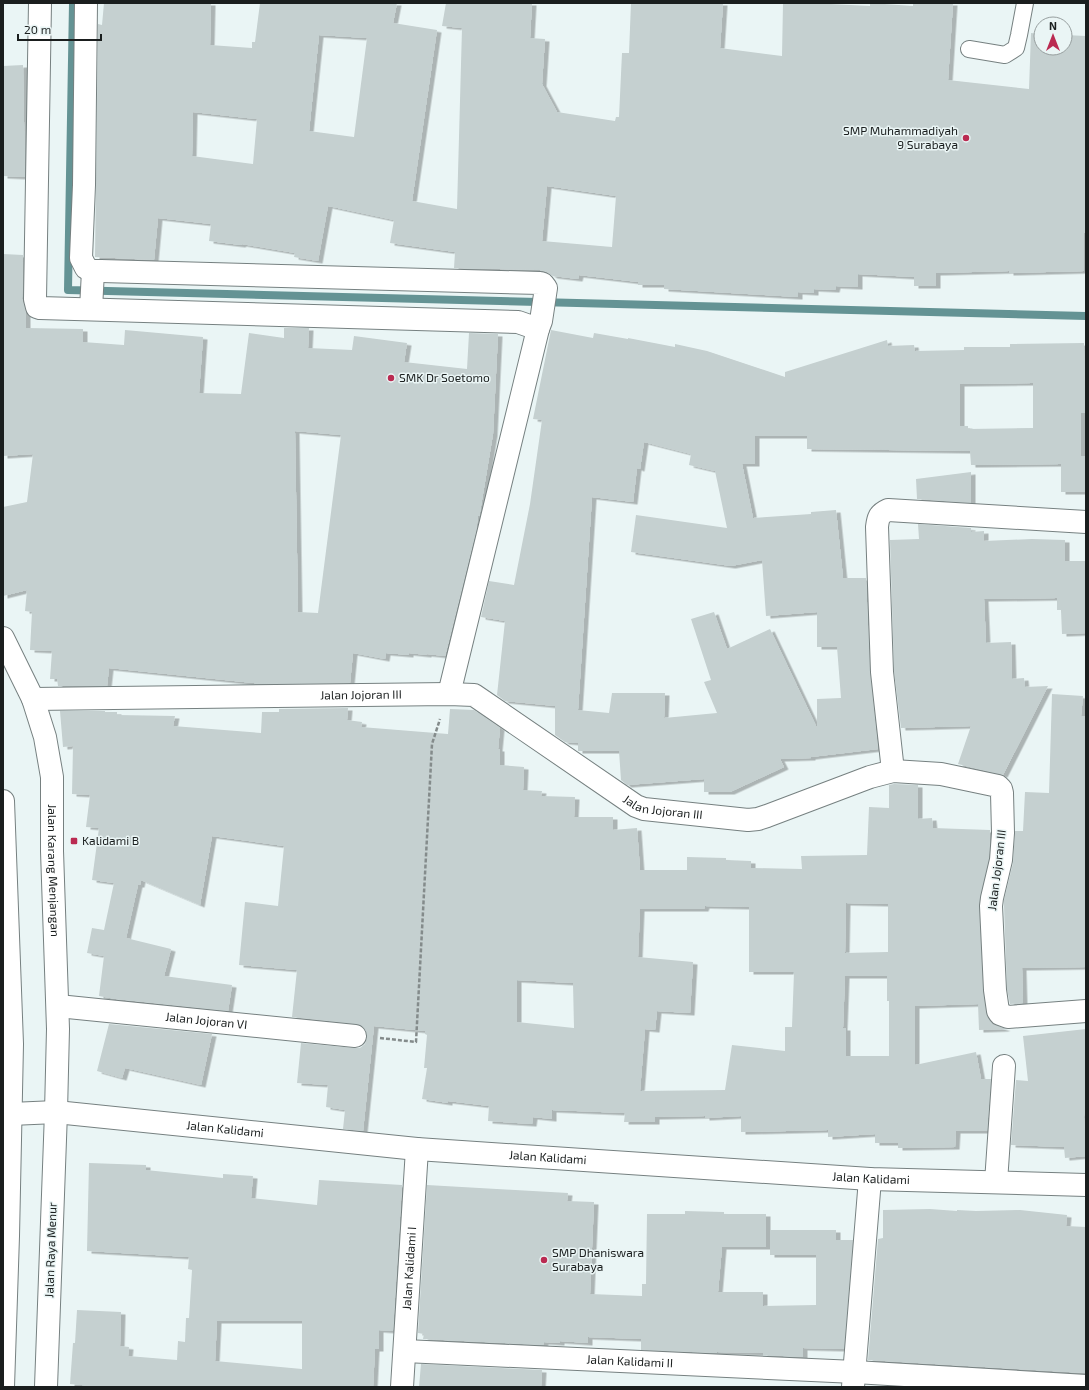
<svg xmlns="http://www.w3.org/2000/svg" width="1089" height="1390" font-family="'Exo 2',sans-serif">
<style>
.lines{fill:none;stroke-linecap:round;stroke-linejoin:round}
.stream{stroke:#649394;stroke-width:8}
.building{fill:#c5d0d0;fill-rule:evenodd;filter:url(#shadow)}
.service-casing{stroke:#768080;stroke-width:18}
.minor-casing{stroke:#768080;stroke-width:24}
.tertiary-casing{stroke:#768080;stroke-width:24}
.primary-casing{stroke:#768080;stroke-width:24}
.path{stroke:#848b8b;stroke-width:2.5;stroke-dasharray:4 2;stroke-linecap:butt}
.service{stroke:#fff;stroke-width:16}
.minor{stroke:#fff;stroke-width:22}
.tertiary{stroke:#fff;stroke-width:22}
.primary{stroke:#fff;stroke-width:22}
.poi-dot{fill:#ba2a51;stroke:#eaf5f5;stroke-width:1.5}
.labels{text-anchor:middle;stroke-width:3;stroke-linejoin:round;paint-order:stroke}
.poi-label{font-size:12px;fill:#1a1e1e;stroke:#eaf5f5;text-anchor:start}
.street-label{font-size:12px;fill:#1a1e1e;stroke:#eaf5f5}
</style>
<defs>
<filter id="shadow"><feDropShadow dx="4.5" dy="2.5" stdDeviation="0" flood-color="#0004"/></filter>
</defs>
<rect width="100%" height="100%" fill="#eaf5f5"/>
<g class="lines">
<path class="stream" d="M73,3L68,290L1086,316"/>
</g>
<path class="building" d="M104,3H211L210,45L252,48V42H255L260,3H397L393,23L437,30L412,201L457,209L462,28L442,26L446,3H532L530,38L545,39L542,84L557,112L615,121L616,117H619L622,53H629L631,3H723L720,48L782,56L783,3H811L870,6V3L913,6V3H953L948,80L1029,89L1031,33L1041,34V48H1065V35L1086,36V233H1084V271L1009,273V271L936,273V286H914V277L858,274V287L836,286L835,290L814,289V293L798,292V297L664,289V285H638V282L579,275L578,279L553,276L547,272L540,270L454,268L455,252L390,243L394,220L328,206L318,261L294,257L295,253L242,244L241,245L209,241L211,224L158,218L154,260L95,257L98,24L102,25ZM319,35L367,38L354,137L309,131ZM193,112L257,119L253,164L192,156ZM547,186L616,196L612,247L542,241Z
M23,65L25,177L3,176V66Z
M3,254L23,255L22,299L26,312V328L83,329V342L124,345L125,330L203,337L199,393L241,394L249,333L284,338V328H309L308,348L352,350L354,336L407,343L404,362L467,369L469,333L498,334L493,434L480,512V516H478L476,531L445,656L427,654V655L409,653V655L386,653L385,659L353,653L350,683L262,684L109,668L107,686H58L57,679H50L52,651L30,650L32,612L25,611L27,590L3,596V507L27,502L33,454L3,456ZM295,431L341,435L318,613L298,612Z
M551,330L593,338L594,333L628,339V338L675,347V344L707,351L785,377V372L887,340L888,346L914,345L915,351L964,350V347H1010V344L1084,343L1085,413H1081V456H1086V492H1061V464L971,465L970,451L807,449V436H755V464H742L753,518L811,514V512L836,510L843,578H866L870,672L878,749L811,757V758L780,759L784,767L730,792H704V779L627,785L621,780L619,751H578V743L565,742L555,735V706L505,701L497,695L505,621L481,617L489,581L514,585L530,504L542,420L533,419ZM1033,383V428L968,429V426H960V384ZM644,442L691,454L689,465L715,471L727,528L636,515L631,552L731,566L762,560L766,616L817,612V647H837L841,698L817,699V728L770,629L727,649L714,612L691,619L711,680L704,682L717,713L664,718L665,693H612L609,713L578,710L592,497L633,502L637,468L640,469Z
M971,472V503L917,499L916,479Z
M918,524L971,528V532L984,531V541L1032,539L1065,540V561H1086V633L1062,634L1061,610H1057V598L984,599L986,643L1011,642L1012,679L1024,678L1025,687L1048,686L1003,775L958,764L971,726L901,728L894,671L890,540L919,539Z
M1052,694L1083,696L1081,716L1086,717V967L1022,968L1023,1003L1010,1004L1007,989L1004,906V900L1013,863L1015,831H1023L1025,792L1049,793Z
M348,708L347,720L362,722L361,727L448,734L450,709L474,710L500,728L498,749H500V765L524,767L523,790L542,791L541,796L575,797L574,817H613V830L637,828L640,870H687V857L726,858V860L751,861V868L802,869L801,856L867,855L869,807L889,808V785L894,784L918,785V819L932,818L933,828L990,830L989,858L979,905L983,991L986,1013L988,1018L995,1025L1006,1029L979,1030L978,1004L915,1006V1065L976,1052L981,1079H991L987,1131H956L955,1147L898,1148V1143H875V1134L828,1137V1130L741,1132V1116L705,1118V1116L655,1117V1122H624L625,1113L552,1110V1119L533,1117L532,1124L488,1121L489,1106L448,1101V1103L422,1099L427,1068H424L427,1035L425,1034V1031L374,1026L363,1131L343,1129L345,1110L326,1107L328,1085L297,1083L301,1043L354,1048H360L365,1044L367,1038L366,1031L362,1026L356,1024L292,1017L297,970L239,965L245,902L278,906L284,846L212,836L200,905L141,880L140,885H138L126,938L171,949L164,976L232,985L228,1011L116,999L99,996L104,956L87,953L92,928L104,930L114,883L92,880L99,828L86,827L90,795L72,794L73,746L63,747L60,711H105V712H117V715L175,716L173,726L261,733L262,712H279V709ZM846,903L888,904V952L845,953ZM705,906L749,907V972H794L792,1027H785V1051L732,1045L725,1090L640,1091L645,1029L655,1030L657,1011L690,1013L693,962L638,957L640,909H704ZM845,976H887V1001H889V1056H846V1028H843ZM517,980L573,983L574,1028L517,1022Z
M109,1024L212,1034L201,1085L125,1068L122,1078L97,1071Z
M1086,1029V1095L1084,1117L1086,1156L1065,1158L1064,1147L1011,1145L1016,1080L1028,1081L1023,1036Z
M89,1163L146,1165V1170L223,1178V1174L253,1176L251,1198L317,1205L319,1180L402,1185L393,1331L379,1330V1349H375L373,1387H105L70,1384L73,1343H75L77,1310L121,1312L120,1346L129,1347L128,1356L177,1360L178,1341L185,1342L186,1318H189L192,1270L188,1269L189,1257L87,1251ZM217,1321H302V1369L215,1361Z
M427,1185L568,1193L567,1201L594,1202L590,1294L642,1296V1284H646L647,1214H685V1211L724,1212V1214H766V1247H722L718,1292H763V1306L816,1305V1255H770V1230H836V1240H853L844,1349L803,1348V1357L763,1355V1353L717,1352V1353L641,1350V1339L588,1337V1343L560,1341V1343L544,1342L543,1345L423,1339L424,1334L418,1333Z
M930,1209L957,1211V1210L976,1211L1020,1210L1067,1215L1066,1226L1086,1227V1373L868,1360L878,1239L883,1238V1210Z
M421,1364L542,1370L541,1387H419Z"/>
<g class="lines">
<g class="service-casing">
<path id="service" d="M969,49L1005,55L1016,48L1019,35L1025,3"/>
</g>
<g class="minor-casing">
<g id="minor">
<path d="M40,3L35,299L37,307L40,308L518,322L538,329L449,694"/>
<path d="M86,3L84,185L81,258L86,268L93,271H101L540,283L543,284L546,288L541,321L538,329"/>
<path d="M91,309L93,271"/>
<path id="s1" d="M33,699L449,694L474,695L636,806L644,809L748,820L758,819L767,816L870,777L893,771L941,774L998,786L1001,789L1002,793L1003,833L1001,860L992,898L991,906L995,990L998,1011L1000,1014L1008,1017L1086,1011"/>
<path d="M893,771L882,672L877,527C878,518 879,514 888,510L1086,522"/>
<path id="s2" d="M58,1006L355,1036"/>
<path d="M996,1182L1004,1066"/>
<path id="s3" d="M405,1351L855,1372L1086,1386"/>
<path id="s4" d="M402,1387L417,1149"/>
<path d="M853,1387L870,1179"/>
</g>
</g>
<g class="tertiary-casing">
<g id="tertiary">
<path id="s5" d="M11,1114L56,1112L417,1149L870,1179L1086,1185"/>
</g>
</g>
<g class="primary-casing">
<g id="primary">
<path id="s6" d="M3,638L33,699L45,737L52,777V851L58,1029L56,1112L46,1387"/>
<path d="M3,801L12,1044L8,1236L3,1387"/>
</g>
</g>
<path class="path" d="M380,1038L416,1042L432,744L440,719"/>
<use href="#service" class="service"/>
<use href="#minor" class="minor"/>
<use href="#tertiary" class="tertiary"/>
<use href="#primary" class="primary"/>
</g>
<g class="poi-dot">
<circle cx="966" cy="138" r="4"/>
<circle cx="391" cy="378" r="4"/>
<rect x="70" y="837" width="8" height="8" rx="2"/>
<circle cx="544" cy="1260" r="4"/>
</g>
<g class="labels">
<g class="poi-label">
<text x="958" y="135" text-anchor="end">SMP Muhammadiyah<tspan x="958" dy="14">9 Surabaya</tspan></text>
<text x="399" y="382">SMK Dr Soetomo</text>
<text x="82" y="845">Kalidami B</text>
<text x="552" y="1257">SMP Dhaniswara<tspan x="552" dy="14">Surabaya</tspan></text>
</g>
<g class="street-label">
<text dy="4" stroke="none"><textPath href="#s1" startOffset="328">Jalan Jojoran III</textPath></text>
<text dy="4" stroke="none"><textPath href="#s1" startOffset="664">Jalan Jojoran III</textPath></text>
<text transform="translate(997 870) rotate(-83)" y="4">Jalan Jojoran III</text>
<text dy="4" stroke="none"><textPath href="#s6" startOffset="242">Jalan Karang Menjangan</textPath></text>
<text dy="4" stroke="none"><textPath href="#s2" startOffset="149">Jalan Jojoran VI</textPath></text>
<text dy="4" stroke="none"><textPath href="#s5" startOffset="215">Jalan Kalidami</textPath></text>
<text dy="4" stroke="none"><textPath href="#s5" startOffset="539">Jalan Kalidami</textPath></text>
<text dy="4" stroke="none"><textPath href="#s5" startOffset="863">Jalan Kalidami</textPath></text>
<text transform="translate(51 1250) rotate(-88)" y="4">Jalan Raya Menur</text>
<text dy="4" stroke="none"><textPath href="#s4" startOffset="119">Jalan Kalidami I</textPath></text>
<text dy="4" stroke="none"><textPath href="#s3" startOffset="225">Jalan Kalidami II</textPath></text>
</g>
</g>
<rect width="1089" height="1390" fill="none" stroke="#1a1e1e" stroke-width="8"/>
<g transform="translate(1053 36)"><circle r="19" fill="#eaf5f5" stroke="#979f9f"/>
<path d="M0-3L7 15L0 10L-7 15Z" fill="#ba2a51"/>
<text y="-6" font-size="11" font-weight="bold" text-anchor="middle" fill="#1a1e1e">N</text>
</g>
<path d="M18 34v6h83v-6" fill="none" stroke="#1a1e1e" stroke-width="2"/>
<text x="24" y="34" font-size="12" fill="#1a1e1e" stroke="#eaf5f5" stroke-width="3" paint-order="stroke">20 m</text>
</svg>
